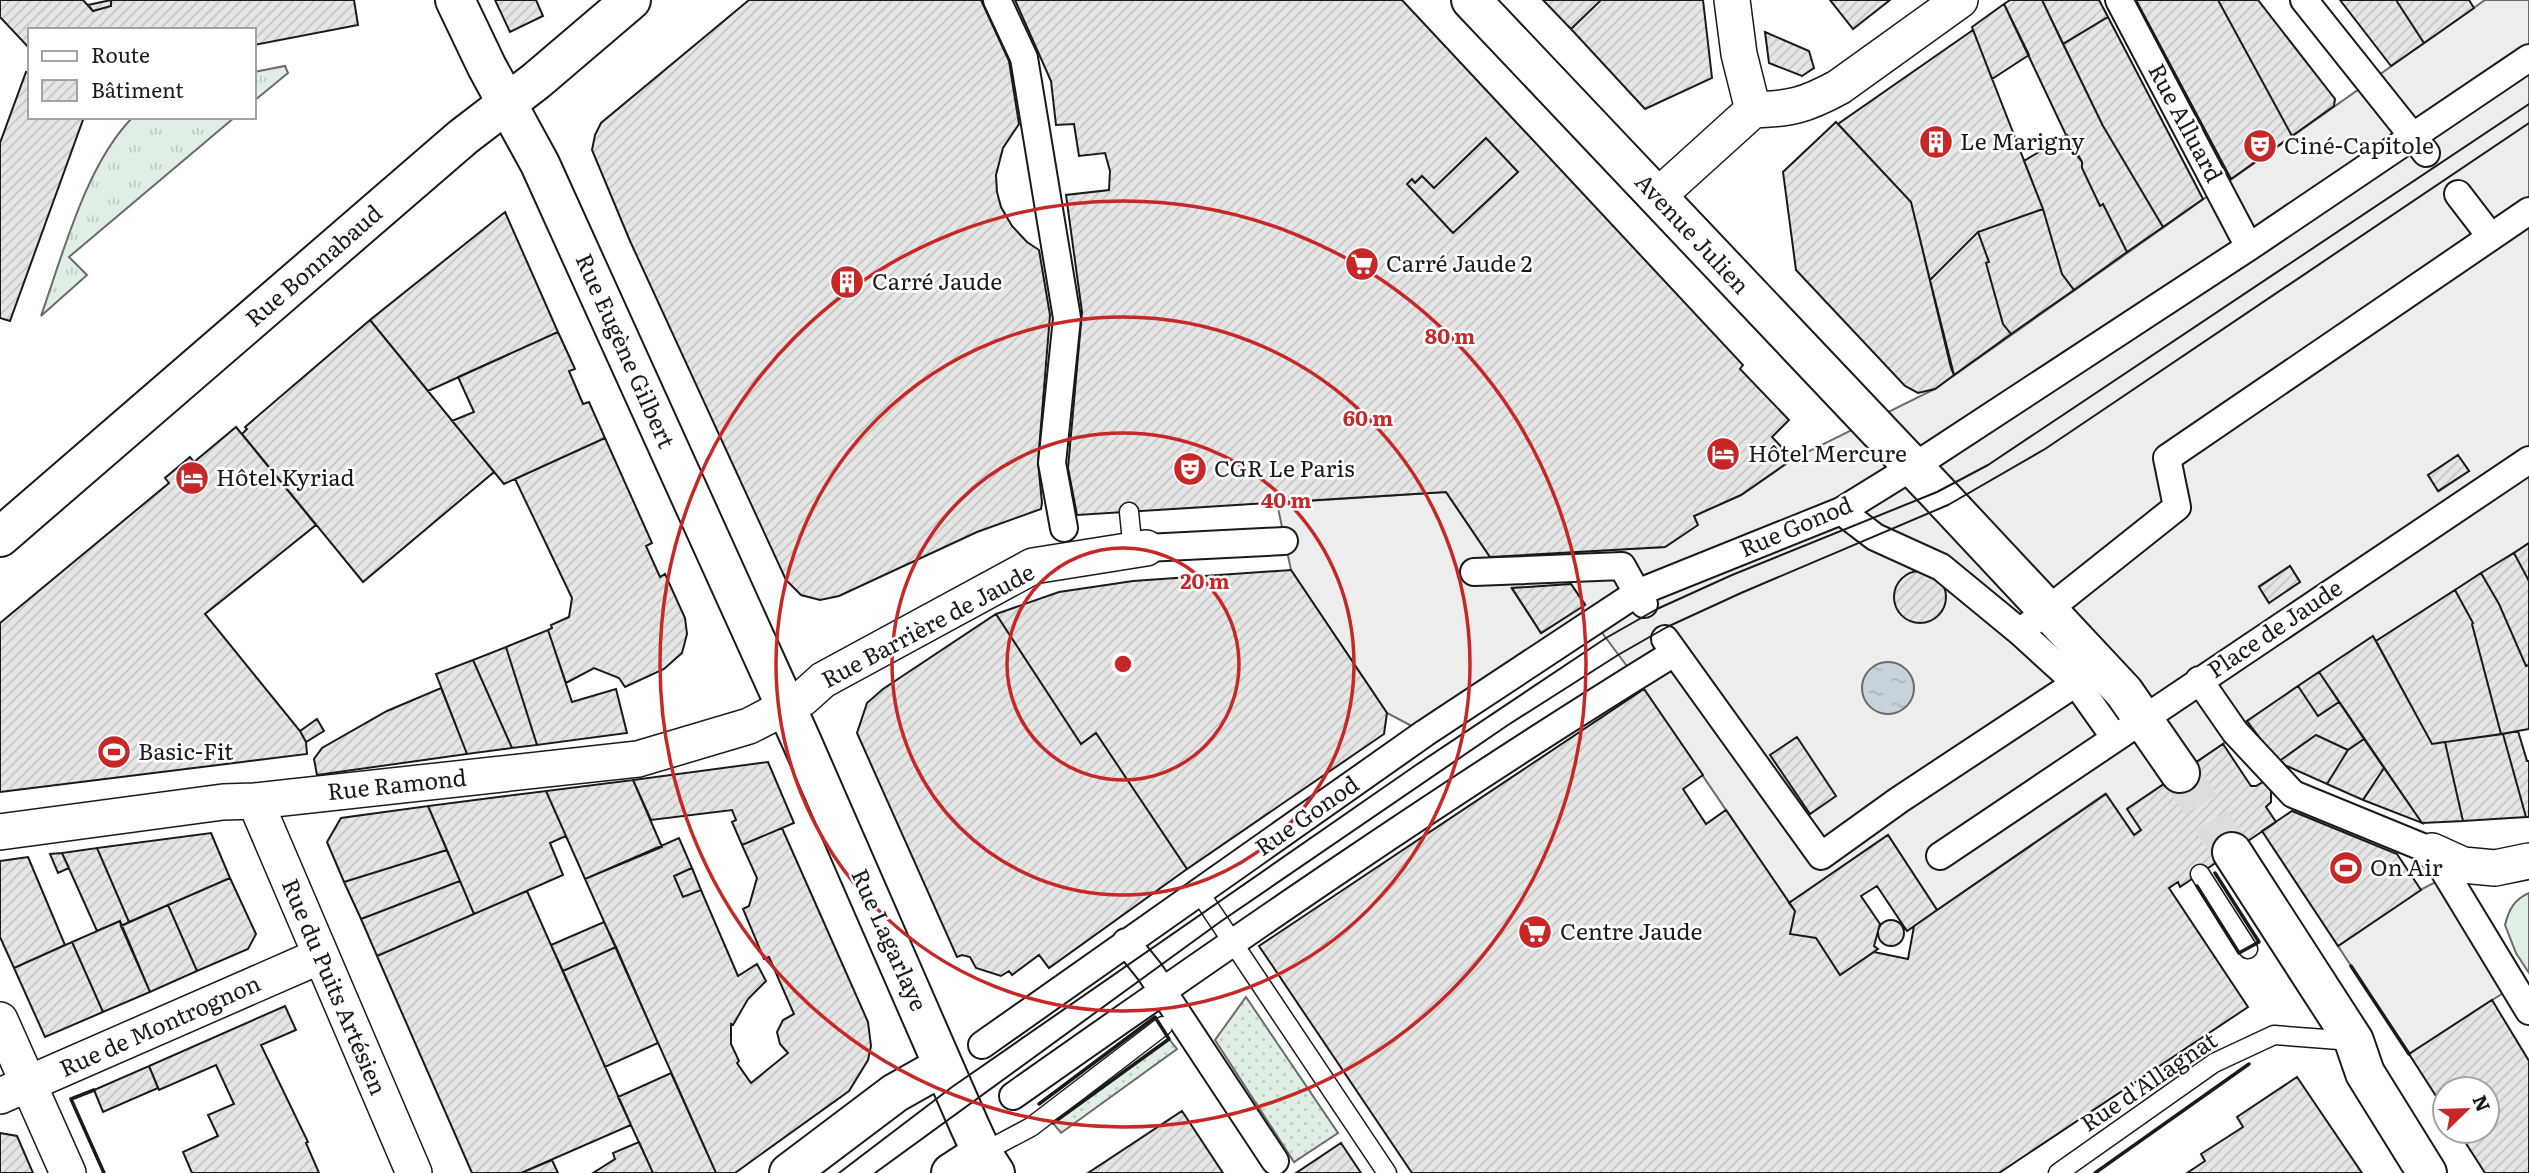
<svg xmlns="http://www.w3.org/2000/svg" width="2529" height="1173" font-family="Literata,serif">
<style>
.grass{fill:url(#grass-tufts);stroke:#6a6a6a;stroke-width:2}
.park{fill:#e0efe3;stroke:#6a6a6a;stroke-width:2}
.garden{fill:url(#garden-dots);stroke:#6a6a6a;stroke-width:2}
.parking{fill:#ededed;stroke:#6a6a6a;stroke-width:2;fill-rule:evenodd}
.water{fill:url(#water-ripples);stroke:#6a6a6a;stroke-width:2}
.building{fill:url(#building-hatch);stroke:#1a1a1a;stroke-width:2}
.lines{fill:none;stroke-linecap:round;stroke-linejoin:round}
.tertiary-tunnel{stroke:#ddd;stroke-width:38;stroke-dasharray:38 19;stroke-linecap:butt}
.service-casing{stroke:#1a1a1a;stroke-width:21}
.pedestrian-casing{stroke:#1a1a1a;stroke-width:30}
.minor-casing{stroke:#1a1a1a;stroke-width:38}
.tertiary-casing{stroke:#1a1a1a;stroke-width:42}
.secondary-casing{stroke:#1a1a1a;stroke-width:42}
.service{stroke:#fff;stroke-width:18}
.pedestrian{stroke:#fff;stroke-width:26}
.minor{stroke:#fff;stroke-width:35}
.tertiary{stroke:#fff;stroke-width:38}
.secondary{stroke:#fff;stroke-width:38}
.tram{stroke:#1a1a1a;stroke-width:2}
.wall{stroke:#1a1a1a;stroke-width:3.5}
.ring{fill:none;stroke:#c62828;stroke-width:3.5}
.labels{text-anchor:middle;stroke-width:5;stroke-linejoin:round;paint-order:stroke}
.street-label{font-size:23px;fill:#1a1a1a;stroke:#fff}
.poi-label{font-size:23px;fill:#1a1a1a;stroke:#fff;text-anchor:start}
.centre{fill:#c62828;stroke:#fff;stroke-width:3.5}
.ring-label{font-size:21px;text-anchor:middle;font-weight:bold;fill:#c62828;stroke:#fff;stroke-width:5;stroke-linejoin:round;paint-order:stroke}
</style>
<defs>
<pattern id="grass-tufts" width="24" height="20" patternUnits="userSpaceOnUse" patternTransform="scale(1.75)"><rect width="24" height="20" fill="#e0efe3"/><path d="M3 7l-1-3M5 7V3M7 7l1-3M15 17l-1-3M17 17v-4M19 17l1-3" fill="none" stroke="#c0ccc2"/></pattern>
<pattern id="garden-dots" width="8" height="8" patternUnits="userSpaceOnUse" patternTransform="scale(1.75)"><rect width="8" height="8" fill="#e0efe3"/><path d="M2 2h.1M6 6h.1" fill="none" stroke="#c0ccc2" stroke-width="1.8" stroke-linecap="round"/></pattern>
<pattern id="water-ripples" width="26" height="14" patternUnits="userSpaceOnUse" patternTransform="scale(1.75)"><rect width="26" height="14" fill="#c6d2dc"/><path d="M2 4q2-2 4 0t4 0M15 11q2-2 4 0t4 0" fill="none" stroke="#aab4bc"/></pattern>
<pattern id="building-hatch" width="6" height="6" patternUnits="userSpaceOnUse" patternTransform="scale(1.75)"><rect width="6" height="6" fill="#e6e6e6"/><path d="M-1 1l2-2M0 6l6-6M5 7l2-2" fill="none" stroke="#c5c5c5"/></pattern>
</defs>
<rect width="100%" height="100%" fill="#fff"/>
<path class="grass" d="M285,66L288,73L254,101V72Z
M133,117H235L69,257L87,275L41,316C63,254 86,164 133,117Z"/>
<path class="park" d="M2529,893V973L2516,953L2505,925C2509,909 2514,900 2529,893Z"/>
<path class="garden" d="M1246,997L1338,1133L1294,1162L1215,1040Z
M1169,1039L1177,1049L1061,1133L1053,1123Z"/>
<path class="parking" d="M2485,0H2529V543L2376,641L2372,637L2247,721L2223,744L2128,808L2141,830L2134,835L2105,794L1937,910L1888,835L1789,903L1644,689L1594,622L1425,733L1387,713L1291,570L1277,503L1446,492L1490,557L1665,547L1697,525L1694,516L1741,495L1793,459L1935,389ZM2458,456L2469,471L2439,491L2428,475ZM2290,566L2300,582L2269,602L2259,586ZM1571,584L1585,604L1541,633L1512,589Z
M2447,876L2514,986L2409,1054L2338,946L2420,890Z"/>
<path class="water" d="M1862 688a26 26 0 1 1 52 0a26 26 0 1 1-52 0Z"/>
<path class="building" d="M0,0H83L93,11L111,6V0H354L358,25L254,45V30H30V49L0,17Z
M111,0V6L93,11L88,5Z
M495,0H536L543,16L510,32Z
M749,0H981L1009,61L1019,124L1003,148L996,175L997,192L1001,207L1012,226L1027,242L1039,250L1050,315L1038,462L1042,503L1041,509L977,532L839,596L820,600L801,595L786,580L630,241L592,150L595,135L601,123Z
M1015,0H1402L1743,365L1740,369L1789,420L1772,437L1793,459L1741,495L1694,516L1698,525L1665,547L1490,557L1446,492L1077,515L1068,468L1082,312L1066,195L1109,190L1110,171L1105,153L1079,156L1074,124L1056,125L1051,81Z
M1543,0H1601L1571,29Z
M1601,0H1703L1712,78L1645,109L1571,29Z
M1830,0H1890L1853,29Z
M2010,0H2042L2103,126L2163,227L2127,252L2103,204L2100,206L2082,168V162L2074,152L2004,4Z
M2042,0H2099L2108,17L2063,44Z
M2136,0H2218L2292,136L2231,179Z
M2218,0H2258L2335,99L2334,106L2292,136Z
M2340,0H2396L2424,43L2391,66Z
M2396,0H2469L2474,8L2424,43Z
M2004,4L2029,55L1992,79L1972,27Z
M2108,17L2203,199L2163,227L2103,126L2063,44Z
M1973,30L2043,209L1978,232L1930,280L1911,202L1838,124Z
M1765,32L1809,51L1814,68L1802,76L1769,63Z
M26,72L30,73V117H84L10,321L0,318V143Z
M1836,122L1911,202L1951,368L1954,375L1935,389L1918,393L1905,386L1796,270L1783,172Z
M2067,135L2082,162V168L2100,206L2103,204L2127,252L2074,290L2062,274L2043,209L2024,161Z
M1486,138L1518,172L1453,233L1407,184L1412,179L1415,183L1422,176L1434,188Z
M2043,209L2062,274L2074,290L2011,334L2003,324L1986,263L1989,262L1978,232Z
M505,212L558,332L428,391L370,320Z
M1978,232L1989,262L1986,263L2003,324L2011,334L1954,375L1930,280Z
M370,320L494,472L363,582L242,434L247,429L245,427Z
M558,332L575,369L569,371L583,404L589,402L605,438L504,484L452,421L474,412L458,377Z
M236,427L316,525L205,614L300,731L306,742L307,754L0,792V623L169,483L165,478L190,457L194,462Z
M605,438L652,543L646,546L660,577L665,574L685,618L687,634L682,653L664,669L625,687L619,678L594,668L566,683L548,630L552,628L551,625L569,617L572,598L515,479Z
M2458,455L2469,471L2438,491L2428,475Z
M2529,543V581L2514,553Z
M2514,553L2529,581V665L2526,666L2499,604L2481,573Z
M2290,566L2300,582L2269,603L2259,587Z
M1291,570L1387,713L1384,734L1187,869L1096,733L1081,744L996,614L1059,592L1133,581Z
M1894 597a26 26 0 1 1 52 0a26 26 0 1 1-52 0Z
M2481,573L2499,604L2526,666L2529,665V729L2501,734L2472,624L2473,623L2455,590Z
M1571,584L1585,605L1541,633L1512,588Z
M2455,590L2473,623L2472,624L2501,734L2432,744L2376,641Z
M996,614L1081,744L1096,733L1187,869L1049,968L1039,955L1012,975L1009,971L1001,976L976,968L970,957L962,955L957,957L857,733L867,703L883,689Z
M548,630L572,702L616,689L627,733L537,745L506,647Z
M2373,636L2432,744L2445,742L2463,821L2422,823L2319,672Z
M506,647L537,745L512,748L473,660Z
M473,660L512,748L467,754L436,674Z
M2319,672L2339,702L2318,716L2298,686Z
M2298,686L2318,716L2339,702L2364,739L2348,750L2316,735L2278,762L2247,721Z
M441,688L467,754L317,775L314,759L322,748L387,711Z
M1644,689L1703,775L1683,789L1706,824L1726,810L1795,911L1790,934L1816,938L1840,975L1874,952L1908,959L1914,926L2106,794L2134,835L2141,830L2127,809L2223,744L2251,786H2256L2266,780L2271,789V802L2266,807L2276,822L2180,887L2178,882L2169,888L2248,1007L1999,1173H1412L1259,946Z
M317,719L324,731L306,742L300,731Z
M2518,731L2527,761H2529V817H2526L2503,734Z
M2503,734L2526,817L2463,821L2445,742Z
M2316,735L2348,750L2327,784L2278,762Z
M1797,737L1836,796L1810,814L1770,755Z
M2364,739L2384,768L2363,800L2327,784L2348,750Z
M768,762L794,823L742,845L732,822L736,820L732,810L651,820L633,780Z
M2384,768L2422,823L2363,800Z
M633,780L662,847L585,879L546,791Z
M546,791L566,836L550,843L563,875L474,914L428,806Z
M428,806L447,850L344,882L327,842L341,818Z
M2292,811L2397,854L2421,890L2338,946L2262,831Z
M782,828L868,1022L871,1046L868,1060L849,1091L735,1173H716L585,879L679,838L692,868L674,876L683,897L701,890L738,976L757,964L766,981L748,999L733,1025L731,1024V1044L739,1061L737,1063L751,1083L788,1053L780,1044L777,1032L783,1020L794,1014L769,957L764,959L743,909L749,906L757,878L742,845Z
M211,833L230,878L129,922L97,848Z
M1888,835L1937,910L1907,931L1877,886L1861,896L1880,924L1874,946L1878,949L1840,975L1816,938L1790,934L1795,911L1789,903Z
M97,848L129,922L121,926L120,921L97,931L62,853Z
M447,850L460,881L361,919L344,882Z
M62,853L69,868L58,873L50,854Z
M28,857L65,945L14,968L0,937V861Z
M692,868L701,890L683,897L674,876Z
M230,878L256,934L248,949L197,971L168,905Z
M460,881L474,914L377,956L361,919Z
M527,891L631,1125L521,1173H472L377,956Z
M168,905L197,971L150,992L121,926Z
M1878 933a13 13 0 1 1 26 0a13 13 0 1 1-26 0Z
M120,921L150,992L103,1012L72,942Z
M604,922L616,947L563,971L551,945Z
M72,942L103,1012L45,1037L14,968Z
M616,947L658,1043L605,1067L563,971Z
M2492,1000L2529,1061V1173H2485L2458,1131H2487V1089H2445V1110L2409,1054Z
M285,1006L296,1030L261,1045L308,1142L306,1143L319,1173H192L183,1152L218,1136L208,1115L234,1104L216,1065L159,1090L149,1066Z
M149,1066L158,1088L103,1112L94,1090Z
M671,1073L716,1173H653L618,1097Z
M2297,1077L2362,1173H2187L2205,1161L2201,1154L2243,1127L2237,1117Z
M1182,1111L1223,1173H1088Z
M0,1133L17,1136L33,1173H0Z
M639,1142L653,1173H593L615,1159L613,1153Z
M1341,1143L1361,1173H1296Z
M552,1160L558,1173H521Z"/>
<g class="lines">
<path class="tertiary-tunnel" d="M2180,773L2232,852"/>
<g class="service-casing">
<path id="service" d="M1129,512L1133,551
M2200,874L2248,949
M1199,892L1387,1173
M982,1153L1031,1127L1163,1026
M2058,1173L2214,1063L2274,1035L2352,1041"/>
</g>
<g class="pedestrian-casing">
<path id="pedestrian" d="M997,0L1024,58L1067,318L1052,463L1064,528
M2119,0L2249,247
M2304,0L2426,153
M2458,194L2491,237
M1841,511L1875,537L1941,567L2020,632
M1146,548L1284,541
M1474,572L1622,566L1637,593L1841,511L1930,456L2249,247L2529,58
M1665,639L1821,856L1899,800L2076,683L2115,738
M2199,680L2235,732L2293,794L2432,851L2529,1011
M2076,683L2020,632L2177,507L2167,458L2529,211
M1940,856L2529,460
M1126,942L1150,972L1275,1161
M982,1045L1425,733L1637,593L1644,604
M1013,1096C1230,943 1448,792 1674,653"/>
</g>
<g class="minor-casing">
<path id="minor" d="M1732,0L1739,54L1753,110
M1658,196L1753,110C1791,109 1806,105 1839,87L1960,0
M255,801L414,1173
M0,832L223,802L255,801L638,759L749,726L803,698L823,680L1033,566L1146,548
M2432,851L2463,865L2495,868L2529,861
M0,1020L68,1173
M0,1096L320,956"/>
</g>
<g class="tertiary-casing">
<path id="tertiary" d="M1471,0L1937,492L2124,692L2180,773
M2232,852L2354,1041L2365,1073L2427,1173"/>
</g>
<g class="secondary-casing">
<path id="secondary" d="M455,0L487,67L540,164L801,740L970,1127L982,1153L995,1173
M0,537L463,137L536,81L631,0
M789,1173L895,1093L943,1066
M951,1173L982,1153"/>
</g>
<use href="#service" class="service"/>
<use href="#pedestrian" class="pedestrian"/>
<use href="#minor" class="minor"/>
<use href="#tertiary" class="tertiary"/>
<use href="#secondary" class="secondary"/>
<path class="tram" d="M839,1173L952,1087L1416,765L1606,638L1657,609L1732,575L1937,492L1988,465L2529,104
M875,1173L1220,922L1508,725L1618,655L1667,627L1741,593L1948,505L2045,449L2529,123"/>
<path class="wall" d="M2197,886L2239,953L2259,942L2215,873
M2351,966L2409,1054
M94,1090L71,1099L104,1173
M1039,1104L1155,1017L1169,1039L1053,1123
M2095,1173L2249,1064"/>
</g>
<g class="ring">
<circle cx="1123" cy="664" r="116"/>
<circle cx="1123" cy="664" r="231"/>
<circle cx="1123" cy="664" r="347"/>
<circle cx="1123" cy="664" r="463"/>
</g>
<defs>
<g id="building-disc" transform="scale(1.75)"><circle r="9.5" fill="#c62828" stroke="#fff"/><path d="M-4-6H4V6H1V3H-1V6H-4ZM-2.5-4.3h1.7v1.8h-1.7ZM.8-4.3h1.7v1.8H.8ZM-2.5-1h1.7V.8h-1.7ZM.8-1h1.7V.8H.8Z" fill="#fff"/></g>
<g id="theatre-disc" transform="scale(1.75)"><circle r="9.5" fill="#c62828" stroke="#fff"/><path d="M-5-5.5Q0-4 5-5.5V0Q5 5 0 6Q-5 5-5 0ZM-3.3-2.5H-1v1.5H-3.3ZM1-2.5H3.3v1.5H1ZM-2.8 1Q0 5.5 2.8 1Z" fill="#fff"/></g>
<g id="supermarket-disc" transform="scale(1.75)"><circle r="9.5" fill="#c62828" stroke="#fff"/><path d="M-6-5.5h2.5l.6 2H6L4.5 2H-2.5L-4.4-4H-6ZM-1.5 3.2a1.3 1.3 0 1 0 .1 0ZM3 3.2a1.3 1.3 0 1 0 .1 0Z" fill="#fff"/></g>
<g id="hotel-disc" transform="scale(1.75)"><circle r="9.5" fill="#c62828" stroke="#fff"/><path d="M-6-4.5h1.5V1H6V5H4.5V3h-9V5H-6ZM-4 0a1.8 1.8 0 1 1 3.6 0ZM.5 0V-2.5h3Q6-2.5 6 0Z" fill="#fff"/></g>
<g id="stadium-disc" transform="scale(1.75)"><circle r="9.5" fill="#c62828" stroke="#fff"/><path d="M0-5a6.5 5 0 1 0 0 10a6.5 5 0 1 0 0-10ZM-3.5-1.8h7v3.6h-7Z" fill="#fff"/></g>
</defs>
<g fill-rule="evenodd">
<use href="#building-disc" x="1936" y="142"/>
<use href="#theatre-disc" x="2260" y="146"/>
<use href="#supermarket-disc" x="1362" y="264"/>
<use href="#building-disc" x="847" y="282"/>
<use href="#hotel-disc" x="1723" y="454"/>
<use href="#theatre-disc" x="1190" y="469"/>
<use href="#hotel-disc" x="192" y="478"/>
<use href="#stadium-disc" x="114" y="752"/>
<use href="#stadium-disc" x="2346" y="868"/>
<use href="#supermarket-disc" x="1535" y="932"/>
</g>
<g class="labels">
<g class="street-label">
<text transform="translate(2185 123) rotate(62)" y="8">Rue Alluard</text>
<text transform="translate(1692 234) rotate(47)" y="8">Avenue Julien</text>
<text transform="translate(314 266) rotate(-41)" y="8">Rue Bonnabaud</text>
<text transform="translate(625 351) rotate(66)" y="8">Rue Eugène Gilbert</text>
<text transform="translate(1796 527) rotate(-23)" y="8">Rue Gonod</text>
<text transform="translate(928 626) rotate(-28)" y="8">Rue Barrière de Jaude</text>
<text transform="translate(2275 629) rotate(-34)" y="8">Place de Jaude</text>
<text transform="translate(397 785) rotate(-6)" y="8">Rue Ramond</text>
<text transform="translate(1307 816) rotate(-35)" y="8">Rue Gonod</text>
<text transform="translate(889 940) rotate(66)" y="8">Rue Lagarlaye</text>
<text transform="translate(334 987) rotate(67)" y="8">Rue du Puits Artésien</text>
<text transform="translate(160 1026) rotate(-24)" y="8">Rue de Montrognon</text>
<text transform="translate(2149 1082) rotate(-34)" y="8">Rue d'Allagnat</text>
</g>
<g class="poi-label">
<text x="1960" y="150">Le Marigny</text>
<text x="2284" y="154">Ciné-Capitole</text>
<text x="1386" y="272">Carré Jaude 2</text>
<text x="872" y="290">Carré Jaude</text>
<text x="1748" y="462">Hôtel Mercure</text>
<text x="1214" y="477">CGR Le Paris</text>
<text x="216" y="486">Hôtel Kyriad</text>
<text x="138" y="760">Basic-Fit</text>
<text x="2370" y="876">On Air</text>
<text x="1560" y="940">Centre Jaude</text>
</g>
</g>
<circle cx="1123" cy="664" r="10" class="centre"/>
<g class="ring-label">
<text x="1450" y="344">80 m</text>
<text x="1368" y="426">60 m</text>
<text x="1286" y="508">40 m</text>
<text x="1205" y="589">20 m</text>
</g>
<rect x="28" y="28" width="228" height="91" fill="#ffffff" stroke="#a3a3a3" stroke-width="2"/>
<rect x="42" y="51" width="35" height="10" fill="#ffffff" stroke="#a3a3a3" stroke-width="2"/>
<text x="91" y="63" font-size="21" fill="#1a1a1a">Route</text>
<rect x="42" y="80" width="35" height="21" fill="url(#building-hatch)" stroke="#a3a3a3" stroke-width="2"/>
<text x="91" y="98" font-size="21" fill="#1a1a1a">Bâtiment</text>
<g transform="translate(2466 1110) rotate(67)"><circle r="33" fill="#ffffff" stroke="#a3a3a3" stroke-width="2"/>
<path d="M0-5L12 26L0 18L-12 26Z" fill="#c62828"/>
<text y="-10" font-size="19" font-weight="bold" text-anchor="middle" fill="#1a1a1a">N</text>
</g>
</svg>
